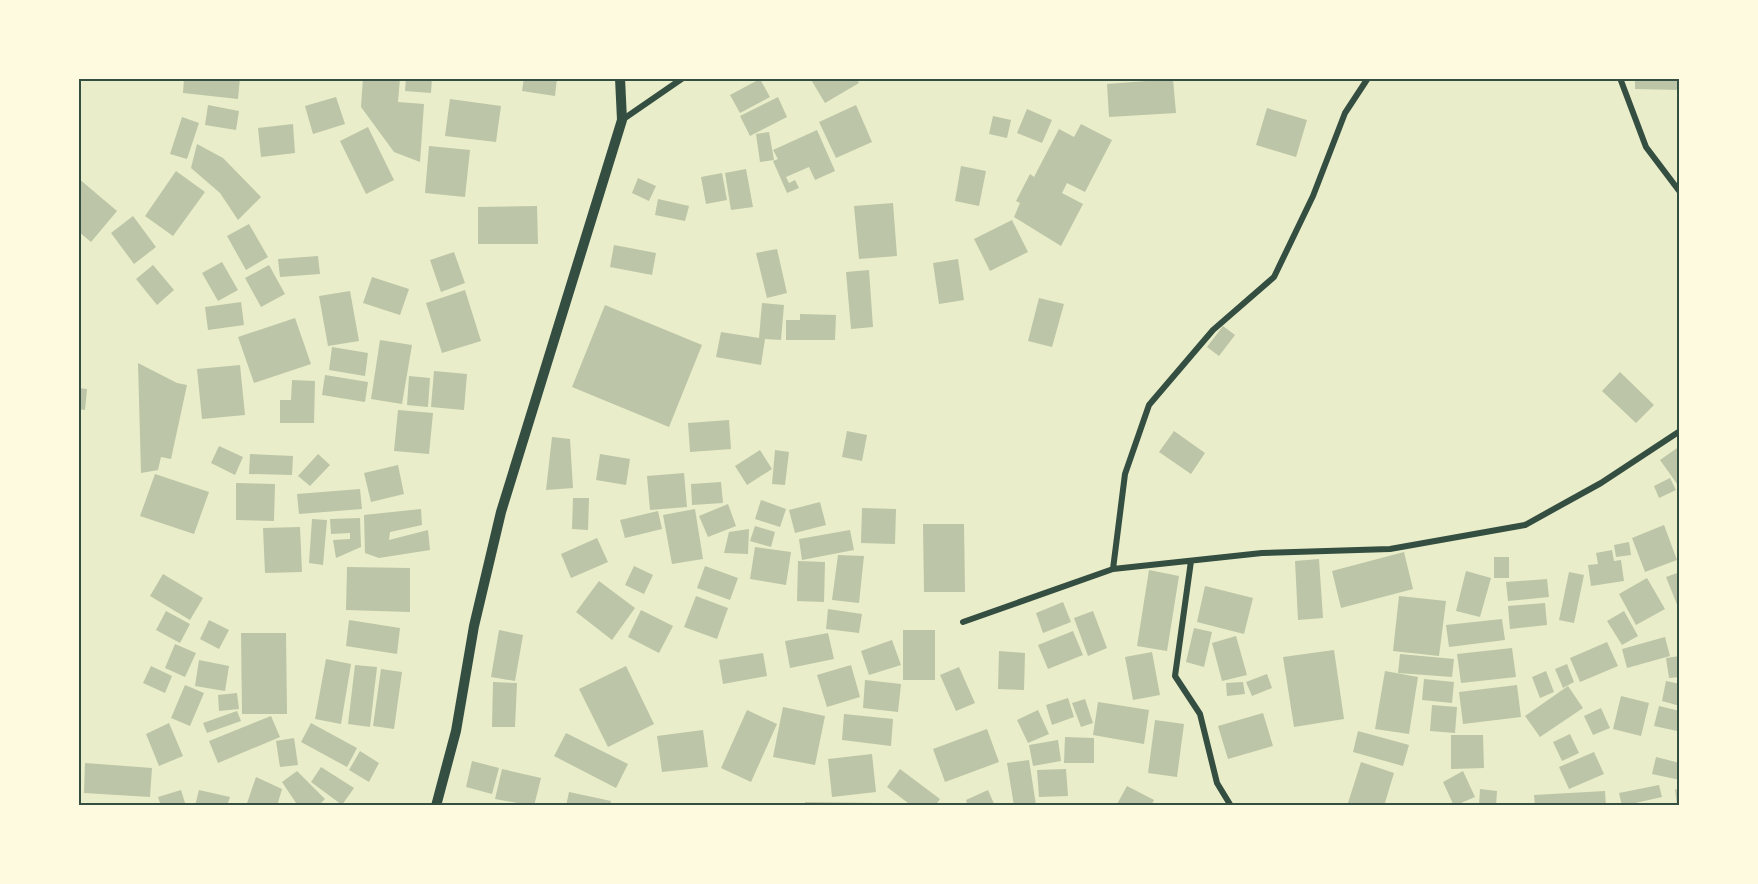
<svg xmlns="http://www.w3.org/2000/svg" width="1758" height="884" font-family="'Titillium Web',sans-serif">
<style>
.building{fill:#bcc5a7}
.lines{fill:none;stroke-linecap:round;stroke-linejoin:round}
.minor{stroke:#344e41;stroke-width:6}
.tertiary{stroke:#344e41;stroke-width:10}
.neatline{fill:none;stroke:#344e41;stroke-width:2}
</style>
<rect width="100%" height="100%" fill="#e9edc9"/>
<path class="building" d="M184,78H240L238,99L183,93Z
M363,78H400L398,102L424,104L420,162L394,152L361,107Z
M406,78H432L431,93L405,91Z
M524,78H557L555,96L522,91Z
M810,78H856L859,83L825,103Z
M1635,78H1680V90L1635,89Z
M760,79L770,97L740,113L730,95Z
M1173,79L1176,113L1109,117L1107,84Z
M336,97L345,124L313,134L305,106Z
M778,97L787,117L750,136L740,116Z
M450,99L501,106L496,142L445,136Z
M208,105L239,111L236,130L205,125Z
M856,105L872,142L836,158L819,122Z
M1267,108L1307,120L1296,157L1256,145Z
M1027,109L1052,120L1042,143L1017,133Z
M993,116L1011,120L1007,138L989,134Z
M182,117L199,123L187,159L170,154Z
M293,124L295,153L261,157L258,128Z
M1081,124L1112,140L1085,192L1067,183L1062,193L1083,204L1061,246L1014,217L1020,203L1016,201L1030,174L1034,177L1059,129L1074,137Z
M368,127L394,180L366,194L340,141Z
M817,130L835,171L815,180L809,167L786,177L789,183L795,180L799,188L787,193L773,161L778,159L773,150Z
M769,132L774,160L760,162L756,134Z
M197,144L223,158L261,197L238,220L220,193L191,168Z
M429,146L470,150L465,197L425,193Z
M961,166L986,171L979,206L955,201Z
M746,169L753,207L731,210L725,173Z
M176,171L205,192L173,236L145,216Z
M722,173L727,200L706,204L701,177Z
M78,178L117,211L91,242L78,231Z
M638,178L656,186L649,201L632,193Z
M658,199L689,206L685,221L655,215Z
M893,203L897,256L859,259L854,206Z
M537,206L538,244H478V207Z
M133,216L156,247L134,264L111,233Z
M1012,220L1028,252L990,271L974,239Z
M249,224L268,257L246,270L227,236Z
M614,245L656,253L652,275L610,267Z
M777,249L787,293L767,298L756,253Z
M454,252L465,283L441,292L430,260Z
M318,256L320,274L280,277L278,259Z
M958,259L964,300L939,304L933,263Z
M222,262L238,290L218,301L202,273Z
M153,265L174,290L157,305L136,279Z
M269,265L285,294L261,307L245,278Z
M869,270L873,327L851,329L846,272Z
M372,277L409,289L400,315L363,303Z
M465,290L481,341L442,353L426,303Z
M350,291L359,341L328,346L319,296Z
M1039,298L1064,304L1052,347L1028,341Z
M241,302L244,325L208,330L205,307Z
M762,303L784,305L781,340L765,339L761,365L716,357L721,332L759,338Z
M605,305L702,345L669,427L572,387Z
M800,314L836,315L835,340H786V320H800Z
M295,318L311,364L254,383L238,337Z
M1223,326L1235,335L1219,356L1207,347Z
M380,340L412,345L402,404L371,399Z
M332,347L368,353L365,376L329,370Z
M138,363L177,383L187,385L171,459L161,457L158,470L141,473Z
M240,365L245,415L202,419L197,369Z
M434,371L467,374L464,410L431,407Z
M1620,372L1654,405L1636,423L1602,391Z
M325,375L368,382L365,402L322,395Z
M409,376L430,378L428,407L407,405Z
M292,380L315,381L314,423H280V400H291Z
M78,388L87,389L85,410L78,409Z
M398,410L433,413L429,454L394,451Z
M729,420L731,449L690,452L688,423Z
M847,431L867,435L862,461L842,457Z
M1174,431L1205,453L1191,474L1159,452Z
M552,437L570,439L573,488L546,490Z
M219,446L243,457L235,475L211,463Z
M1680,446V488L1660,460Z
M760,450L772,469L747,485L735,466Z
M775,450L789,452L785,485L772,484Z
M250,454L293,456L292,475L249,474Z
M318,454L330,465L310,486L298,476Z
M600,454L630,459L626,485L596,480Z
M398,465L404,494L371,502L364,473Z
M684,473L687,507L650,510L647,476Z
M155,474L209,492L194,534L140,516Z
M1670,478L1676,490L1659,498L1654,486Z
M721,482L723,503L692,505L691,484Z
M236,483L275,484L274,521L236,520Z
M360,489L362,509L299,514L297,494Z
M573,498H589L588,530L572,529Z
M761,500L786,509L780,527L755,519Z
M820,502L826,525L795,533L789,510Z
M728,504L736,526L708,537L699,516Z
M862,508L896,509L895,544L861,543Z
M421,509L422,525L390,532L389,540L428,530L430,550L379,558L365,553L364,515Z
M695,509L703,559L672,564L663,515Z
M658,511L662,529L625,538L620,520Z
M360,518L361,547L336,558L333,540L350,539V533L331,534L330,519Z
M312,519L327,520L323,565L309,563Z
M923,524H964L965,592H924Z
M1664,525L1677,560L1645,572L1632,538Z
M755,526L775,532L771,547L750,541Z
M300,527L302,572L265,573L263,528Z
M749,529L748,554L724,553L729,532Z
M850,530L854,550L802,560L799,539Z
M597,538L608,562L571,578L561,554Z
M1629,542L1631,555L1616,557L1614,545Z
M755,547L791,552L786,585L750,579Z
M1612,550L1614,561L1621,560L1624,581L1591,586L1588,565L1598,564L1596,553Z
M1404,552L1413,589L1341,608L1332,571Z
M838,555L864,556L859,603L832,600Z
M1494,557H1509V578H1494Z
M1319,559L1323,618L1298,620L1295,561Z
M798,561L825,562L824,602L797,601Z
M634,566L653,575L644,594L625,585Z
M705,566L738,578L730,600L697,588Z
M347,567L410,568V612L346,610Z
M1149,570L1179,576L1167,651L1137,646Z
M1466,571L1491,578L1480,617L1456,611Z
M1569,572L1584,575L1574,623L1559,620Z
M1680,572V612L1666,577Z
M163,574L203,598L190,620L150,596Z
M1647,578L1665,609L1636,625L1619,594Z
M1547,579L1549,597L1508,601L1506,582Z
M599,581L635,608L612,640L576,612Z
M1205,586L1253,598L1244,634L1197,622Z
M696,596L728,608L717,639L684,627Z
M1399,596L1446,601L1439,656L1393,651Z
M1063,602L1071,622L1043,633L1036,613Z
M1545,603L1547,625L1510,629L1508,606Z
M828,609L862,614L859,633L826,629Z
M641,610L673,626L659,653L628,637Z
M166,611L190,624L180,643L156,630Z
M1093,611L1107,648L1088,656L1074,618Z
M1624,611L1638,636L1622,645L1607,621Z
M1502,619L1505,640L1449,647L1446,625Z
M209,620L229,630L219,649L200,639Z
M349,620L400,628L397,654L346,646Z
M1194,628L1212,632L1204,667L1186,662Z
M499,630L523,635L515,681L491,677Z
M903,630H935V680H903Z
M1073,631L1083,655L1048,669L1038,645Z
M241,633H286L287,714H242Z
M828,633L834,659L790,668L785,641Z
M1236,636L1247,675L1222,681L1212,643Z
M1665,637L1670,656L1627,668L1622,649Z
M892,640L901,665L869,675L861,651Z
M1607,642L1618,666L1580,682L1570,658Z
M175,644L196,653L185,677L165,668Z
M1512,648L1516,677L1461,683L1457,654Z
M1334,650L1344,719L1294,727L1283,657Z
M999,651L1025,653L1024,690L998,689Z
M1152,652L1160,695L1133,700L1125,657Z
M763,653L767,676L723,684L719,660Z
M1400,654L1454,659L1452,677L1398,673Z
M1680,656V677L1669,678L1666,658Z
M326,659L351,664L341,724L315,719Z
M199,660L229,666L225,691L195,686Z
M1567,664L1574,682L1563,688L1555,669Z
M355,665L377,667L370,727L348,724Z
M851,665L860,697L827,707L817,675Z
M151,666L172,676L165,693L143,683Z
M626,666L654,724L608,747L579,689Z
M959,667L975,703L956,711L940,675Z
M381,669L402,672L394,729L373,726Z
M1385,671L1418,677L1409,734L1375,729Z
M1546,671L1554,692L1540,698L1532,677Z
M1267,674L1272,688L1252,696L1246,682Z
M1424,679L1454,682L1452,703L1422,700Z
M865,680L901,684L898,712L863,708Z
M1666,681L1680,684V706L1662,701Z
M493,682L517,683L515,727H492Z
M1243,682L1245,694L1227,696L1226,683Z
M185,685L204,693L190,726L171,718Z
M1517,685L1521,717L1463,724L1459,692Z
M1568,686L1583,708L1540,737L1525,716Z
M237,693L239,709L219,711L218,695Z
M1621,696L1649,703L1641,736L1613,729Z
M1068,698L1074,717L1052,725L1046,705Z
M1085,699L1093,723L1081,727L1072,703Z
M1098,702L1149,710L1144,744L1093,735Z
M1432,705L1457,707L1455,733L1430,731Z
M1659,706L1680,711L1677,731L1654,726Z
M783,707L825,716L815,765L773,757Z
M1601,708L1610,728L1593,735L1584,716Z
M747,710L777,724L751,782L721,768Z
M1038,710L1049,734L1028,743L1017,720Z
M237,711L241,721L207,733L203,723Z
M1263,713L1273,746L1228,759L1218,726Z
M844,714L893,719L891,746L842,740Z
M271,716L280,737L218,763L209,741Z
M1155,720L1184,724L1177,777L1148,773Z
M169,723L183,756L159,766L146,734Z
M311,723L357,748L347,767L301,742Z
M987,729L999,762L945,782L933,749Z
M703,730L708,767L662,772L657,736Z
M1358,731L1409,745L1403,766L1353,752Z
M566,733L628,764L616,788L554,756Z
M1570,734L1579,753L1562,761L1553,742Z
M1451,735H1483L1484,768L1451,769Z
M1065,737L1094,738V763H1064Z
M294,738L298,765L280,767L276,741Z
M1058,740L1061,761L1033,766L1029,745Z
M360,751L379,763L369,782L349,770Z
M1594,752L1604,774L1569,789L1559,767Z
M872,754L876,792L832,797L828,759Z
M1656,757L1680,763V780L1652,774Z
M1029,760L1036,805L1014,806L1007,763Z
M472,761L499,768L492,794L466,787Z
M1361,762L1394,773L1384,806H1347Z
M85,763L152,768L150,797L84,793Z
M321,767L354,788L342,805L311,782Z
M502,769L541,778L534,806L495,799Z
M900,769L940,799L935,806H912L887,787Z
M1066,769L1068,796L1039,797L1037,770Z
M297,771L325,799L318,806H298L282,782Z
M1463,771L1475,797L1454,806L1443,782Z
M256,777L282,789L277,806H246Z
M1659,785L1662,797L1622,806L1619,793Z
M1127,786L1154,800L1151,806H1116Z
M1480,789L1497,791L1496,806H1479Z
M1675,789L1680,791V806H1677Z
M181,790L186,806H161L158,797Z
M199,790L230,797L227,806H195Z
M988,790L995,806H968L966,800Z
M1605,791L1606,806H1535L1534,795Z
M569,792L611,801L610,806H566Z
M805,802L883,803V806H805Z"/>
<g class="lines">
<path class="minor" d="M1620,78L1646,147L1680,192
M622,120L683,78
M1191,561L1175,676L1200,714L1217,783L1231,806
M1113,569L1125,474L1149,405L1213,330L1274,277L1313,196L1345,113L1368,78
M963,622L1113,569L1262,553L1390,549L1525,525L1601,483L1680,431"/>
<path class="tertiary" d="M436,806L456,731L474,626L501,512L622,120L620,78"/>
</g>
<rect width="1758" height="884" fill="none" stroke="#fefae0" stroke-width="159"/>
<rect x="80" y="80" width="1598" height="724" class="neatline"/>
</svg>
